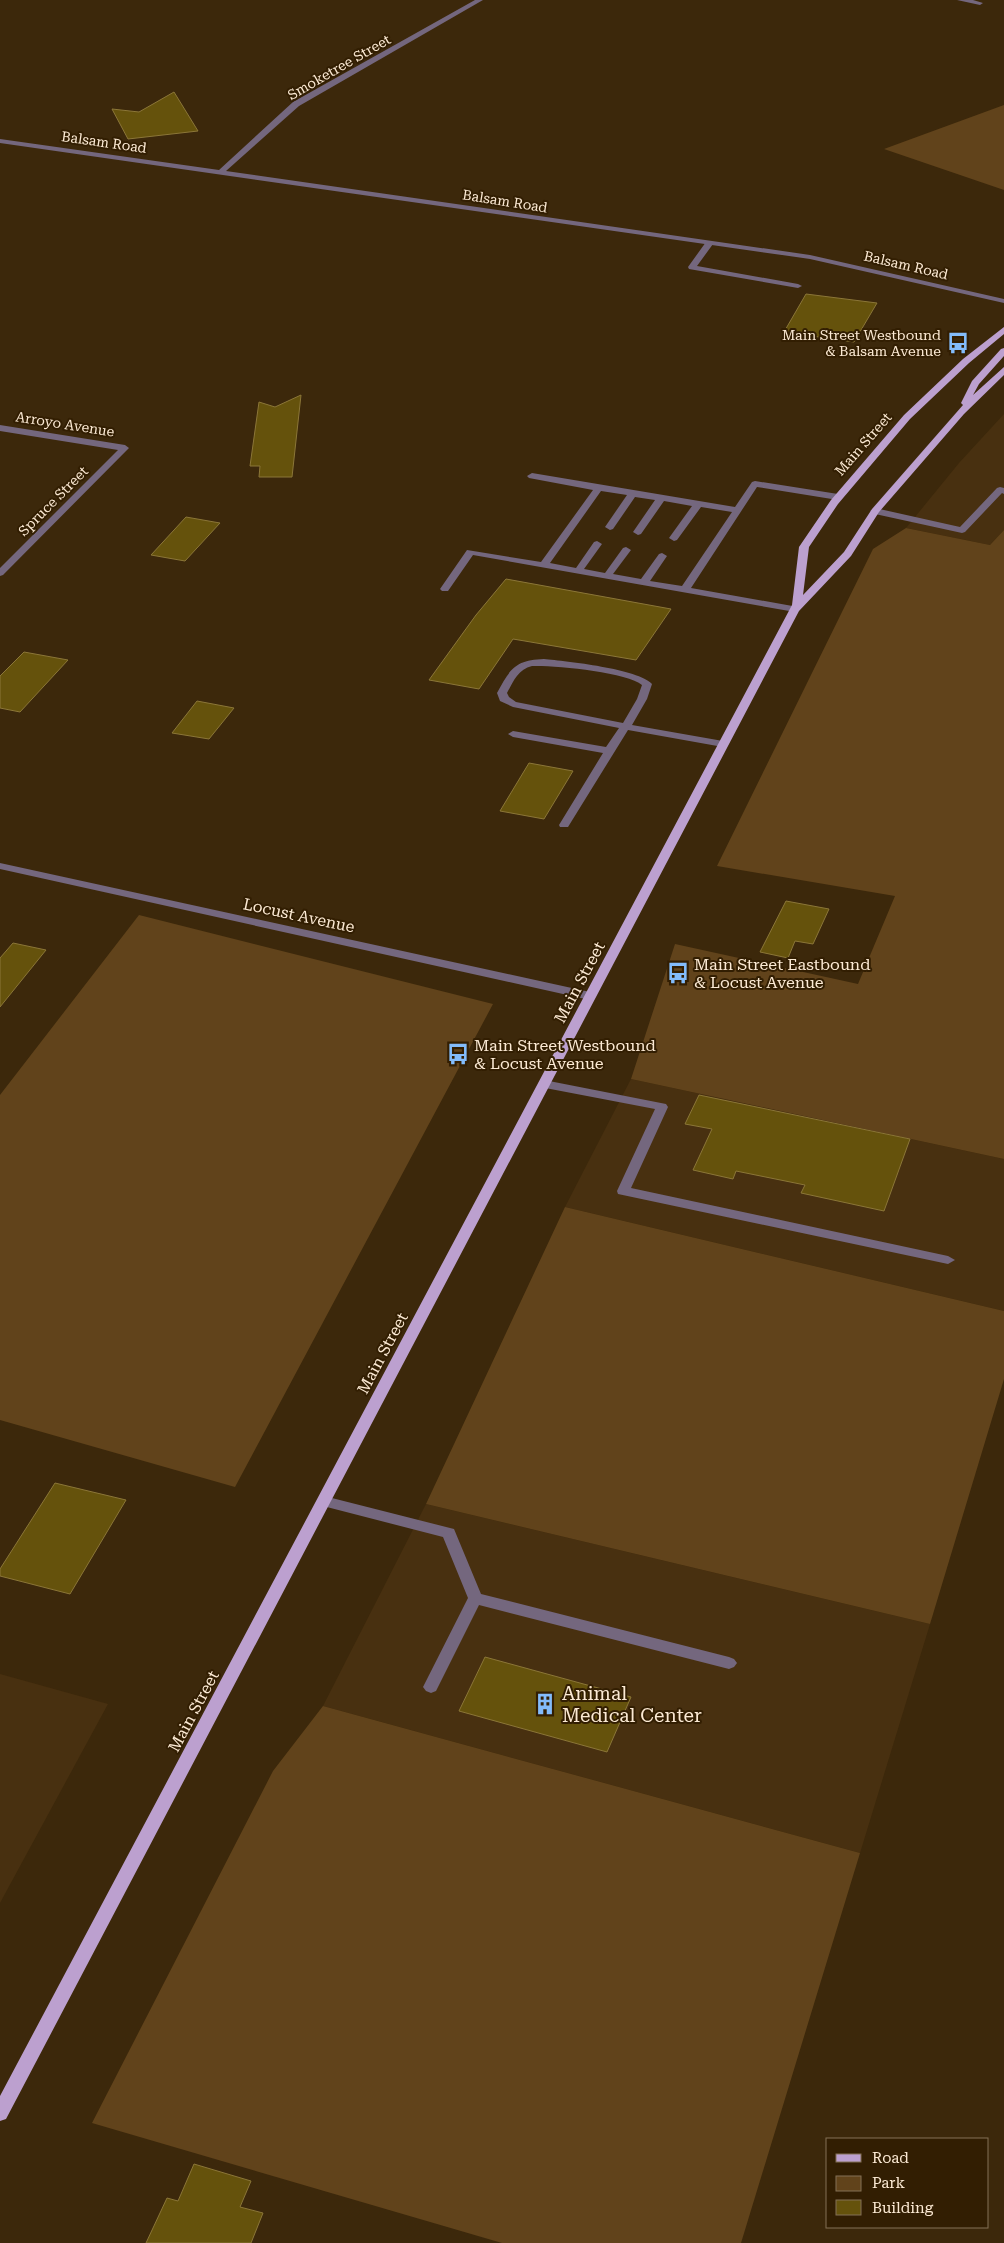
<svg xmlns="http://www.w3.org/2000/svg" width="1004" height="2243" font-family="'Roboto Serif',serif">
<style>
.built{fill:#483010}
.green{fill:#61431b}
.building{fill:#65520c;stroke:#8b7638}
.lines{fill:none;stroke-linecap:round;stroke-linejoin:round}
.service{fill:#74677e;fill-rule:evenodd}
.minor{fill:#74677e;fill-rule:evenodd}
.primary{fill:#bca0cf;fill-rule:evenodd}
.labels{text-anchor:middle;stroke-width:4;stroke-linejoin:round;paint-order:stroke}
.far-street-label{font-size:14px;fill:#fcead4;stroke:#321e02}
.far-poi-label{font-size:14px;fill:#fcead4;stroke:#321e02;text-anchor:end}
.street-label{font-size:16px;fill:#fcead4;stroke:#321e02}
.poi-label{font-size:16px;fill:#fcead4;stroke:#321e02;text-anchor:start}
.near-poi-label{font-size:19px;fill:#fcead4;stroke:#321e02;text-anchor:start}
</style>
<rect width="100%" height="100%" fill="#3c280b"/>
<path class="built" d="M1004,414V530L990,545L906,528L959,463Z
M631,1079L1004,1159V1311L565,1207Z
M426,1504L930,1624L860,1853L323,1706Z
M0,1674L108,1704L0,1903Z"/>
<path class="green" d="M1004,105V190L884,149Z
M906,528L990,545L1004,530V1159L631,1079L675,944L858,984L895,896L717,866L873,549Z
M139,915L493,1004L235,1487L0,1420V1095Z
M565,1207L1004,1311V1379L930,1624L426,1504Z
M323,1706L860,1853L741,2243H502L92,2123L273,1771Z"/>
<path class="building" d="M174,92L198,131L128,139L112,109L139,112Z
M806,294L877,303L854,342L784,332Z
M301,395L292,477H259L260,466H250L259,402L275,407Z
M186,517L220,523L185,561L151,555Z
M506,579L671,609L636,660L513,639L479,689L429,680L476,615Z
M24,652L68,660L20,712L0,708V676Z
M197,701L234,708L209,739L172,733Z
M529,763L573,771L544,819L500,811Z
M786,901L829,909L813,944L795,941L788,958L760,952Z
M13,943L46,950L0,1007V958Z
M699,1095L910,1139L884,1211L801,1193L805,1185L736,1171L733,1179L693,1170L712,1129L685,1124Z
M55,1483L126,1500L70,1594L0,1576V1569Z
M485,1657L631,1697L607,1752L459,1711Z
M194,2164L251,2181L240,2207L263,2213L251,2243H146L167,2198L178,2201Z"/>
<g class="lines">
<path class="service" d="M706,242L713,244L697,266L798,284L802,286L798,288L689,269L688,267Z
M532,473L735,507L752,482L755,481L838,494L843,497L838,500L757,487L691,588L798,607L800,609L795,612L473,555L448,591H442L440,589L467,550L541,562L593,490L529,478L527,476ZM601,491L627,495L605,527L610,530L613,529L635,497L655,500L633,532L638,535L641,534L664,501L692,506L669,538L674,541L677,540L701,507L732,512L682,586L650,581L667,556L662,553L659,554L641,579L613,574L631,550L626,547L623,548L605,573L584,569L602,544L597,541L594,542L576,568L550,563Z
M1000,487L1004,488V494L1002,493L965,532L962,533L875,514L870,511L875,508L960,527L997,488Z
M544,659C566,661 639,669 652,684L647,699L632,725L723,741L728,744L723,747L628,730L568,827H560L559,825L603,753L513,737L508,734L513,731L606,747L619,728L513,707L500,701L497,693C510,669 515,660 544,659ZM532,666C553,665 627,672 642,685L637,699L623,723L516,702L509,697L507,693C513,682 518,669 532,666Z
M544,1080L666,1104L668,1107L631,1188L948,1256L955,1260L948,1264L618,1194L617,1191L655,1109L540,1087L538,1084L540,1081Z
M324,1496L454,1529L481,1594L729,1657L734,1659L737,1663L734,1667L729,1669L479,1605L436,1691L431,1693L426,1691L423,1687L468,1598L443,1537L319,1505L317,1501L319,1497Z"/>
<path class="minor" d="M475,0H483L299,106L226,171L810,255L1004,299V303L810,259L0,143V139L219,170L293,102Z
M957,0H973L983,3L980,5Z
M0,425L125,445L129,448L3,575L0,576V568L118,450L0,431Z
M0,863L590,992L596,996L590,1000L0,869Z"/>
<path class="primary" d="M1004,327V334L969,363L910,419L838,504L809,547L803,595L844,552L872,509L963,405L961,403L972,381L1001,349L1004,348V356L979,384L973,395L1004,367V375L964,414L879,512L851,556L799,611L6,2119L0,2121V2096L792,605L799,547L831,500L904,415L963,359Z"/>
</g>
<defs>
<g id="bus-bare" transform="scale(1.725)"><path d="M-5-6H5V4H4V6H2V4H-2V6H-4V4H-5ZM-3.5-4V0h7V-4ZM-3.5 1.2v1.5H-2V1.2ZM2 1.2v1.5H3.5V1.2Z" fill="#83bcfb" stroke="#321e02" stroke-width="2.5" paint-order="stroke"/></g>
<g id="building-bare" transform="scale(1.725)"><path d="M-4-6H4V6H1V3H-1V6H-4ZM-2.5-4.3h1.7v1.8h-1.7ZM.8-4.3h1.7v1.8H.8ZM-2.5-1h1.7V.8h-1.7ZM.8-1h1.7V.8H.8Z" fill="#83bcfb" stroke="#321e02" stroke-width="2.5" paint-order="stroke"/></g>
</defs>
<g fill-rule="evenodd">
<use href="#bus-bare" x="958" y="343"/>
<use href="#bus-bare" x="678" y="973"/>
<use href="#bus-bare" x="458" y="1054"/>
<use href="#building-bare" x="545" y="1704"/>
</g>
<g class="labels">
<g class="far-street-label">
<text transform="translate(339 67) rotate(-30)" y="5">Smoketree Street</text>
<text transform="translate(104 142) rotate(8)" y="5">Balsam Road</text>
<text transform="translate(505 201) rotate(9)" y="5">Balsam Road</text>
<text transform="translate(906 265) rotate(13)" y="5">Balsam Road</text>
<text transform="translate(65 424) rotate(9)" y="5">Arroyo Avenue</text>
<text transform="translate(863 444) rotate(-49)" y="5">Main Street</text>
<text transform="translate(53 501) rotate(-45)" y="5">Spruce Street</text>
</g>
<g class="far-poi-label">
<text x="941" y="340">Main Street Westbound<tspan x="941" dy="16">&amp; Balsam Avenue</tspan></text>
</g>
<g class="street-label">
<text transform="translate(299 915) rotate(12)" y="6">Locust Avenue</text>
<text transform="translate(579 982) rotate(-62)" y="6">Main Street</text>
<text transform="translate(382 1353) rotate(-62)" y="6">Main Street</text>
<text transform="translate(193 1711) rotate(-62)" y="6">Main Street</text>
</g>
<g class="poi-label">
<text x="694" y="970">Main Street Eastbound<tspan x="694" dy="18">&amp; Locust Avenue</tspan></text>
<text x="474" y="1051">Main Street Westbound<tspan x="474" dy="18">&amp; Locust Avenue</tspan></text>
</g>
<g class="near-poi-label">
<text x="562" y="1700">Animal<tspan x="562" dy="22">Medical Center</tspan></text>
</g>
</g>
<rect x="826" y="2138" width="162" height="90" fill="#321e02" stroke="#837056"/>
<rect x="836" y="2154" width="25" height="8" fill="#bca0cf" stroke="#837056"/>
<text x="872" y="2163" font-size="15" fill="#fcead4">Road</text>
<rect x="836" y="2176" width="25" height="15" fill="#61431b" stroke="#837056"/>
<text x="872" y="2188" font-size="15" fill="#fcead4">Park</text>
<rect x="836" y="2200" width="25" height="15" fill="#65520c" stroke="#837056"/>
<text x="872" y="2213" font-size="15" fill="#fcead4">Building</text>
</svg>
